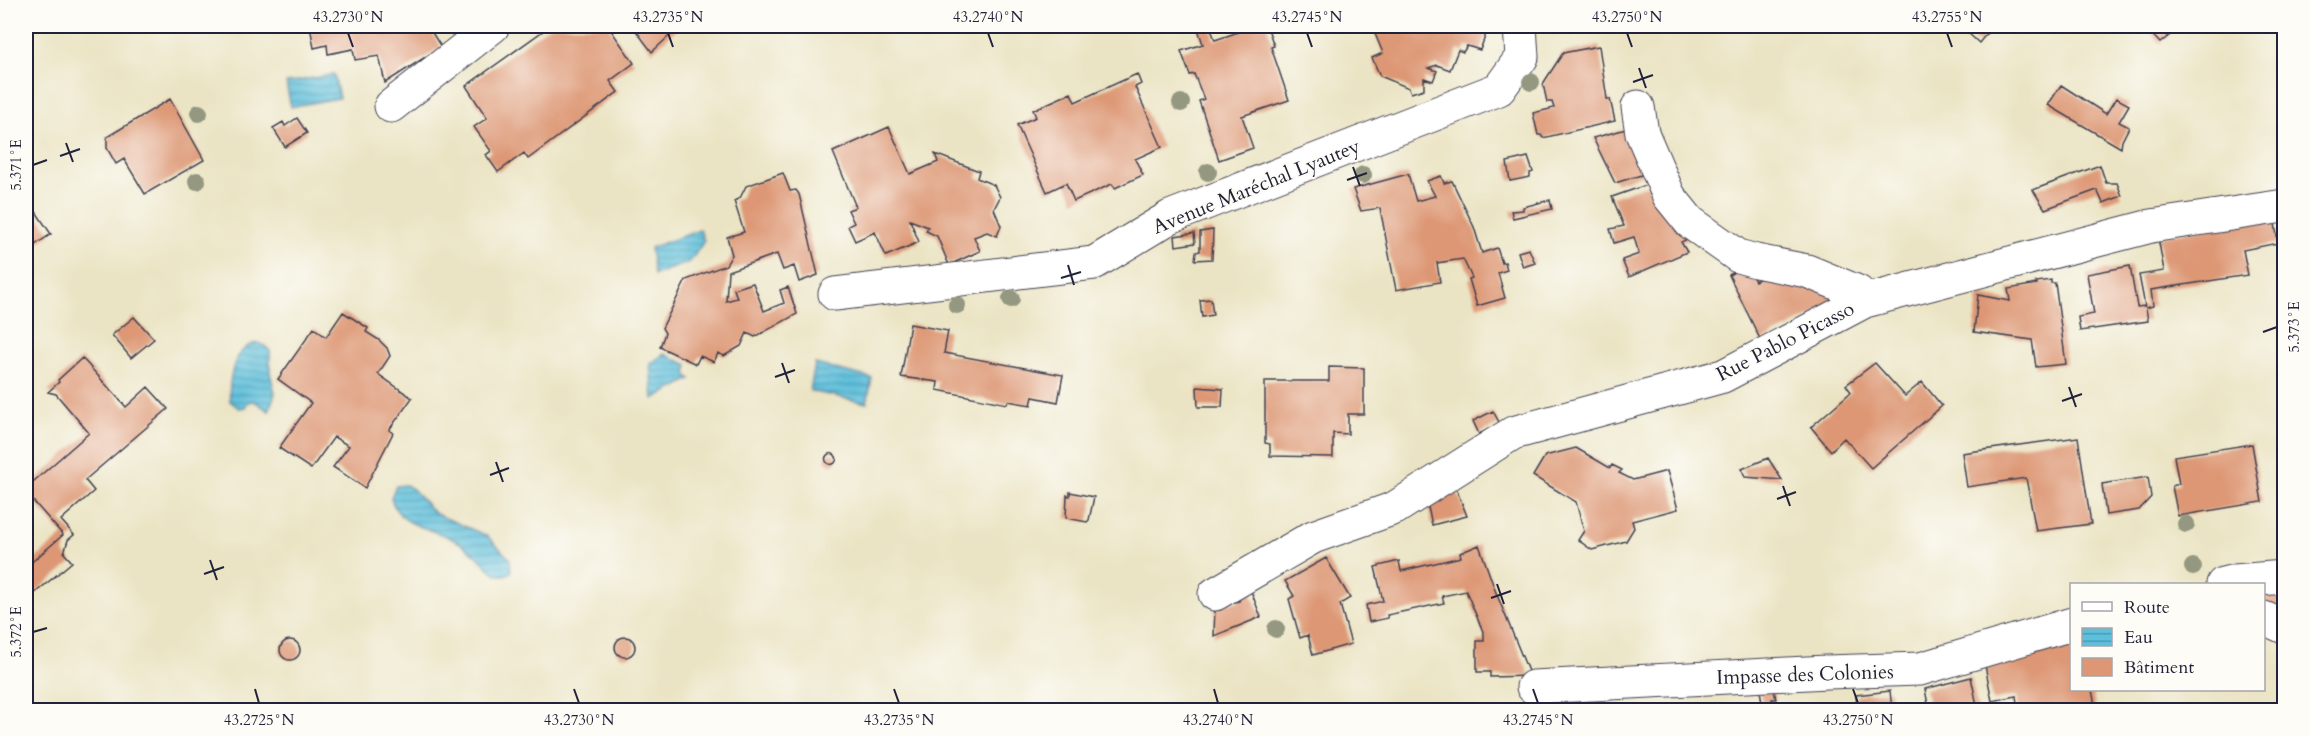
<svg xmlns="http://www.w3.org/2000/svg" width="2310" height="736" font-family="Cardo,serif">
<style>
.water{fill:url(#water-rules);stroke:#40708b;stroke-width:1.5}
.building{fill:#dd9774}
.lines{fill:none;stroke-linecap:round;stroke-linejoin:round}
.minor-casing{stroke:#403f50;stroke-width:35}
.minor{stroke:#fff;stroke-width:33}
.tree{fill:#959881}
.ticks{fill:none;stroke:#22223b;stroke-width:2}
.labels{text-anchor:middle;stroke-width:4.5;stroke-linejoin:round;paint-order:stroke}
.street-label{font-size:20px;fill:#22223b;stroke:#fdfcf7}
.neatline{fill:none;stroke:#22223b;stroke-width:2}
.ticks-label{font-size:15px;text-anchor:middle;fill:#22223b}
</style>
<defs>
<pattern id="water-rules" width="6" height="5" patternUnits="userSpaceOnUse" patternTransform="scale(1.5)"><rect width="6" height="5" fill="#5dbfdb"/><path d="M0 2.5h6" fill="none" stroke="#4c9bb3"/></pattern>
</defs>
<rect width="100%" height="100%" fill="#fdfcf7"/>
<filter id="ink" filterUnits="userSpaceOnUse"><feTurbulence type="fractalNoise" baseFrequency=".0167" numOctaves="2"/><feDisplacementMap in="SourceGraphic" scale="12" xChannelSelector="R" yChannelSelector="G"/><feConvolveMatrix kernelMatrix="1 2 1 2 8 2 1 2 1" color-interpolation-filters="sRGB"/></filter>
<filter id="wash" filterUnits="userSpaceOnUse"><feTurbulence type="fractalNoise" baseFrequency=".008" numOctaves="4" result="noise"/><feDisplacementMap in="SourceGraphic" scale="24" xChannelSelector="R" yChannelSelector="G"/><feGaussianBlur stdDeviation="1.35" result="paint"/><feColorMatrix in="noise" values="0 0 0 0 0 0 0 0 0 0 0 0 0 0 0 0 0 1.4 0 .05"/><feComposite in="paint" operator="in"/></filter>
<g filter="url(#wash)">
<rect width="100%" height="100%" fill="#ebe4c4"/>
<path class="water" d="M334,74L339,98L291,107L286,83Z
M700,230L704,241L690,262L654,275L650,248Z
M257,343L264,345L270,351V373L275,393L269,411L254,401L248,402L245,407L239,408L230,401C228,381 233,347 257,343Z
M664,354L688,365L686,374L691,379L653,399L650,364Z
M815,364L872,378L867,403L810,391Z
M406,485L413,489L434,513L487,536L510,559L511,572C497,583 486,564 477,556C471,551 465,546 458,542C436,527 398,530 391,497L396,486Z"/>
<g id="blocks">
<path class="building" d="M310,26H428L441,47L385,83L379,56L355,60L353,49L328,54L327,45L314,48Z
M550,26H608L634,63L610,81L618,92L528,159L524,153L498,172L486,155L491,151L474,127L487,118L466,86Z
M636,26H680L652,52L634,28Z
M1197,26H1210L1215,40L1256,26H1267L1274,46L1271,47L1289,100L1242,116L1253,148L1219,160L1199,101L1204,99L1194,74L1190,75L1181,51L1203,44Z
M1383,26H1489L1480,50L1467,46L1463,52L1458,50L1450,70L1437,65L1428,68L1437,71L1433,81L1424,78V89L1411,93L1409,88L1380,76L1372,58L1383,53L1373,29Z
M1972,26H1990L1992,27L1979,43L1967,32Z
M2144,26H2181L2160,43Z
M1599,46L1607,99H1610L1615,121L1543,138L1541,135H1538L1533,113L1554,108L1552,102H1547L1543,84L1546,79L1563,53Z
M1137,74L1141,84L1135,87L1162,147L1135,159L1143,175L1115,188L1112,184L1074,201L1066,183L1047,192L1017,125L1036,117L1033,110L1071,93L1075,102Z
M2061,85L2106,114L2116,98L2129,105L2119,122L2129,127L2122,141L2121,148L2048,105Z
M170,99L204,160L145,194L124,159L116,164L107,148V137Z
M297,118L307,133L285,147L273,128L283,122L285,126Z
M889,127L910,174L938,162L935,154L979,171L977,178L994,185L1000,197L994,209L1001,226L997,236L987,232L974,237L980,251L949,265L937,236L926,231L928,227L910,220L919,242L886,256L875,232L855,241L848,226L854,223L848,210L856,207L833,152Z
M1630,128L1651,172L1615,183L1593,138Z
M1528,157L1533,172L1530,173V177L1510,181L1507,162Z
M2100,165L2106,183H2117L2122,196L2103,203L2097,190L2045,209L2033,190Z
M783,173L790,191L796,190L799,194L818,275L799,282L794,266L783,270L777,254L728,271L726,301L737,298L734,289L753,283L764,311L784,303L780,290L788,287L797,314L755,337L747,333L741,346L724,356L718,353L714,362L700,356L696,364L660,347L665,333L662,328L686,280L726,265L732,255L727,237L744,232L734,201L740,198L746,186Z
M1408,174L1416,201L1435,196L1427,181L1441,176L1444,183L1452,181L1474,227L1482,253L1497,248L1502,263L1505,262L1507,270L1498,273L1505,298L1477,306L1469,279L1472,278L1463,259L1437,263L1440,282L1396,290L1380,208L1361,211L1353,189Z
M1655,182L1696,235L1681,242L1687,252L1629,277L1622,260L1639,254L1634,237L1614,243L1610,229L1624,226L1612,197Z
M26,197L51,234L26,251Z
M1550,200L1552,209L1513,218L1511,211L1523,210V207Z
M2274,217L2278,243L2243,250L2248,275L2151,290L2153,306L2146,308L2148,321L2080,331L2078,317L2094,314L2087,274L2130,266L2137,307L2145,306L2139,275L2164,271L2158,237Z
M1213,230L1212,259L1195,260L1196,252L1200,251V232Z
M1194,233L1195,243L1176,246L1175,236Z
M1529,249L1535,263L1523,267L1518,252Z
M1741,268L1748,269L1755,281L1777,270L1842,301L1761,341L1729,275Z
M2051,280V283H2055L2066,364L2036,367L2032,340L1974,332L1978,295L2010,301L2008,289L2037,284L2036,282Z
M1211,299L1213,315L1202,317L1200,300Z
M343,312L368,328L366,332L379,340L387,348L390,356L378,374L412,398L389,430L393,433L365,488L333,467L349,446L334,437L311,469L279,448L311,403L278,379L314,328L326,337Z
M134,317L154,339L131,358L112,335Z
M910,324L948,331L944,353L1063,375L1058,402L1033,397L1031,405L1008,401L1007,404L937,390L938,382L901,377Z
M82,358L126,407L148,387L168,409L85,480L94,491L61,520L74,535L68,540L64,553L72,562L29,598L26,593V567L63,535L27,494L26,488L89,433L56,394L48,392L59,382L58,380Z
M1875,363L1905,396L1922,382L1942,406L1871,468L1844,438L1831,451L1811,427L1851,392L1846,385Z
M1329,367L1364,368V414H1348V434L1333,433V457L1270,456V444L1265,443V381H1329Z
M1197,387L1223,389L1222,407H1198Z
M1493,411L1500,424L1479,434L1473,421Z
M2078,437L2091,524L2036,531L2026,478L1967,487L1962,453Z
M2252,444L2262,502L2178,516L2172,486L2179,484L2174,456Z
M1576,448L1610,468L1612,465L1622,470L1619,473L1633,480L1667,471L1678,509L1632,521L1634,528L1626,541L1592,550L1578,540L1584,531L1576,502L1533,476L1545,456Z
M825.5 459a5.5 5.5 0 1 1 11 0a5.5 5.5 0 1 1-11 0Z
M1768,458L1782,480L1745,477L1742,469Z
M1451,476L1467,516L1432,525L1425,494Z
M2148,477L2151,497L2139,510L2106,515L2102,484Z
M1070,492L1094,497L1089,520L1087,522L1066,518L1067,495L1070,496Z
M1479,545L1495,590L1530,676L1490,677V672H1477V641H1484V634L1466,591L1442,596L1444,603L1387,615L1388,618L1369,622L1366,605L1383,601L1375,567L1399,561L1401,571L1461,557L1460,553Z
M1326,558L1350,598L1340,604L1351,644L1313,655L1308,635L1300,638L1289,599L1294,596L1285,581Z
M1249,586L1261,617L1214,636L1215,605L1239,601L1243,590Z
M2284,588V616L2264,607V591Z
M615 647a10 10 0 1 1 20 0a10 10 0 1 1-20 0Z
M2072,639V690H2092L2096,710H2018L2016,696L1992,701L1985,665Z
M280 650a10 10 0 1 1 20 0a10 10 0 1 1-20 0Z
M1971,677L1978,710H1929L1925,689Z
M1760,690H1774L1776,699H1772L1774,710H1763Z
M1890,691L1892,710H1857L1856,695Z"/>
</g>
</g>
<g filter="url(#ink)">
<use href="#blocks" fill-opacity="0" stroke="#403f50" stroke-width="1.5"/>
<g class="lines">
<g class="minor-casing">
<path id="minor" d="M391,106L493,26
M1638,107L1642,133L1669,196L1690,222L1738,256L1756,261L1807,271L1858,292L1865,301
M835,294L1094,263L1170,217L1499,89L1522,57L1520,26
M2223,584L2235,581L2284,577
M1215,594L1313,537L1395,508L1513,433L1723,376L1865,301L2151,226L2284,206
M2264,618L2284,627
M1533,687L1827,672L1920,669L2072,624"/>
</g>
<use href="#minor" class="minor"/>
</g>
<g class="tree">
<circle cx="1531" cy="82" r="9"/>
<circle cx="1181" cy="103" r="9"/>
<circle cx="199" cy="113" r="9"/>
<circle cx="1208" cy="172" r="9"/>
<circle cx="1363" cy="175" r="9"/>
<circle cx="197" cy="181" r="9"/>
<circle cx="1011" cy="299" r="9"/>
<circle cx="957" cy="305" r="9"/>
<circle cx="2186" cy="524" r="9"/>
<circle cx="2193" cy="567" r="9"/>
<circle cx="1276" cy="629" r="9"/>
</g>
</g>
<path class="ticks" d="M348,33L353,47M668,33L673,47M988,33L993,47M1307,33L1312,47M1627,33L1632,47M1947,33L1952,47M1639,68L1646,88M1633,82L1653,75M66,143L73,162M60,156L80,149M33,165L47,160M1353,167L1360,186M1347,180L1367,173M1068,265L1074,285M1061,278L1081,272M2263,332L2277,327M782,363L789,383M775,377L795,370M2069,387L2076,407M2062,401L2082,394M496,462L503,482M490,475L509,468M1783,486L1790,506M1777,499L1796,492M210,560L217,580M204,574L224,567M1497,584L1504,604M1491,598L1511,591M33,632L47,628M255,689L259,703M574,689L579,703M894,689L899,703M1214,689L1218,703M1533,689L1538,703M1853,689L1858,703"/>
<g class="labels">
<g class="street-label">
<text transform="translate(1256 186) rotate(-22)" y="7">Avenue Maréchal Lyautey</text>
<text transform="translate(1785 341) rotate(-27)" y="7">Rue Pablo Picasso</text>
<text transform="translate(1805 674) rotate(-2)" y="7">Impasse des Colonies</text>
</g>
</g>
<rect width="2310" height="736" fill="none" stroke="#fdfcf7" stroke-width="66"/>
<rect x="2070" y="583" width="195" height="108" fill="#fdfcf7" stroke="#a5a5ac" stroke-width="1.5"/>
<rect x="2082" y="602" width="30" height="9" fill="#ffffff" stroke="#a5a5ac" stroke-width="1.5"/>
<text x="2124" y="613" font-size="18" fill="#22223b">Route</text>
<rect x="2082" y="628" width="30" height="18" fill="url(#water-rules)" stroke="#a5a5ac" stroke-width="1.5"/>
<text x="2124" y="643" font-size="18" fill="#22223b">Eau</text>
<rect x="2082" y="658" width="30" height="18" fill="#dd9774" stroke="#a5a5ac" stroke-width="1.5"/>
<text x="2124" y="673" font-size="18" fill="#22223b">Bâtiment</text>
<rect x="33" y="33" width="2244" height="670" class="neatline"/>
<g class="ticks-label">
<text x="348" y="22">43.2730°N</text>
<text x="668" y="22">43.2735°N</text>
<text x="988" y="22">43.2740°N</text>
<text x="1307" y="22">43.2745°N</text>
<text x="1627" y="22">43.2750°N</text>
<text x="1947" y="22">43.2755°N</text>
<text transform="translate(16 165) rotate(-90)" y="5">5.371°E</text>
<text transform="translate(2294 327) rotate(-90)" y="5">5.373°E</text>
<text transform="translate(16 632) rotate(-90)" y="5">5.372°E</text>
<text x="259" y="725">43.2725°N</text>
<text x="579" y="725">43.2730°N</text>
<text x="899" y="725">43.2735°N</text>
<text x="1218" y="725">43.2740°N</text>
<text x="1538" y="725">43.2745°N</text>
<text x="1858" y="725">43.2750°N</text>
</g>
</svg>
